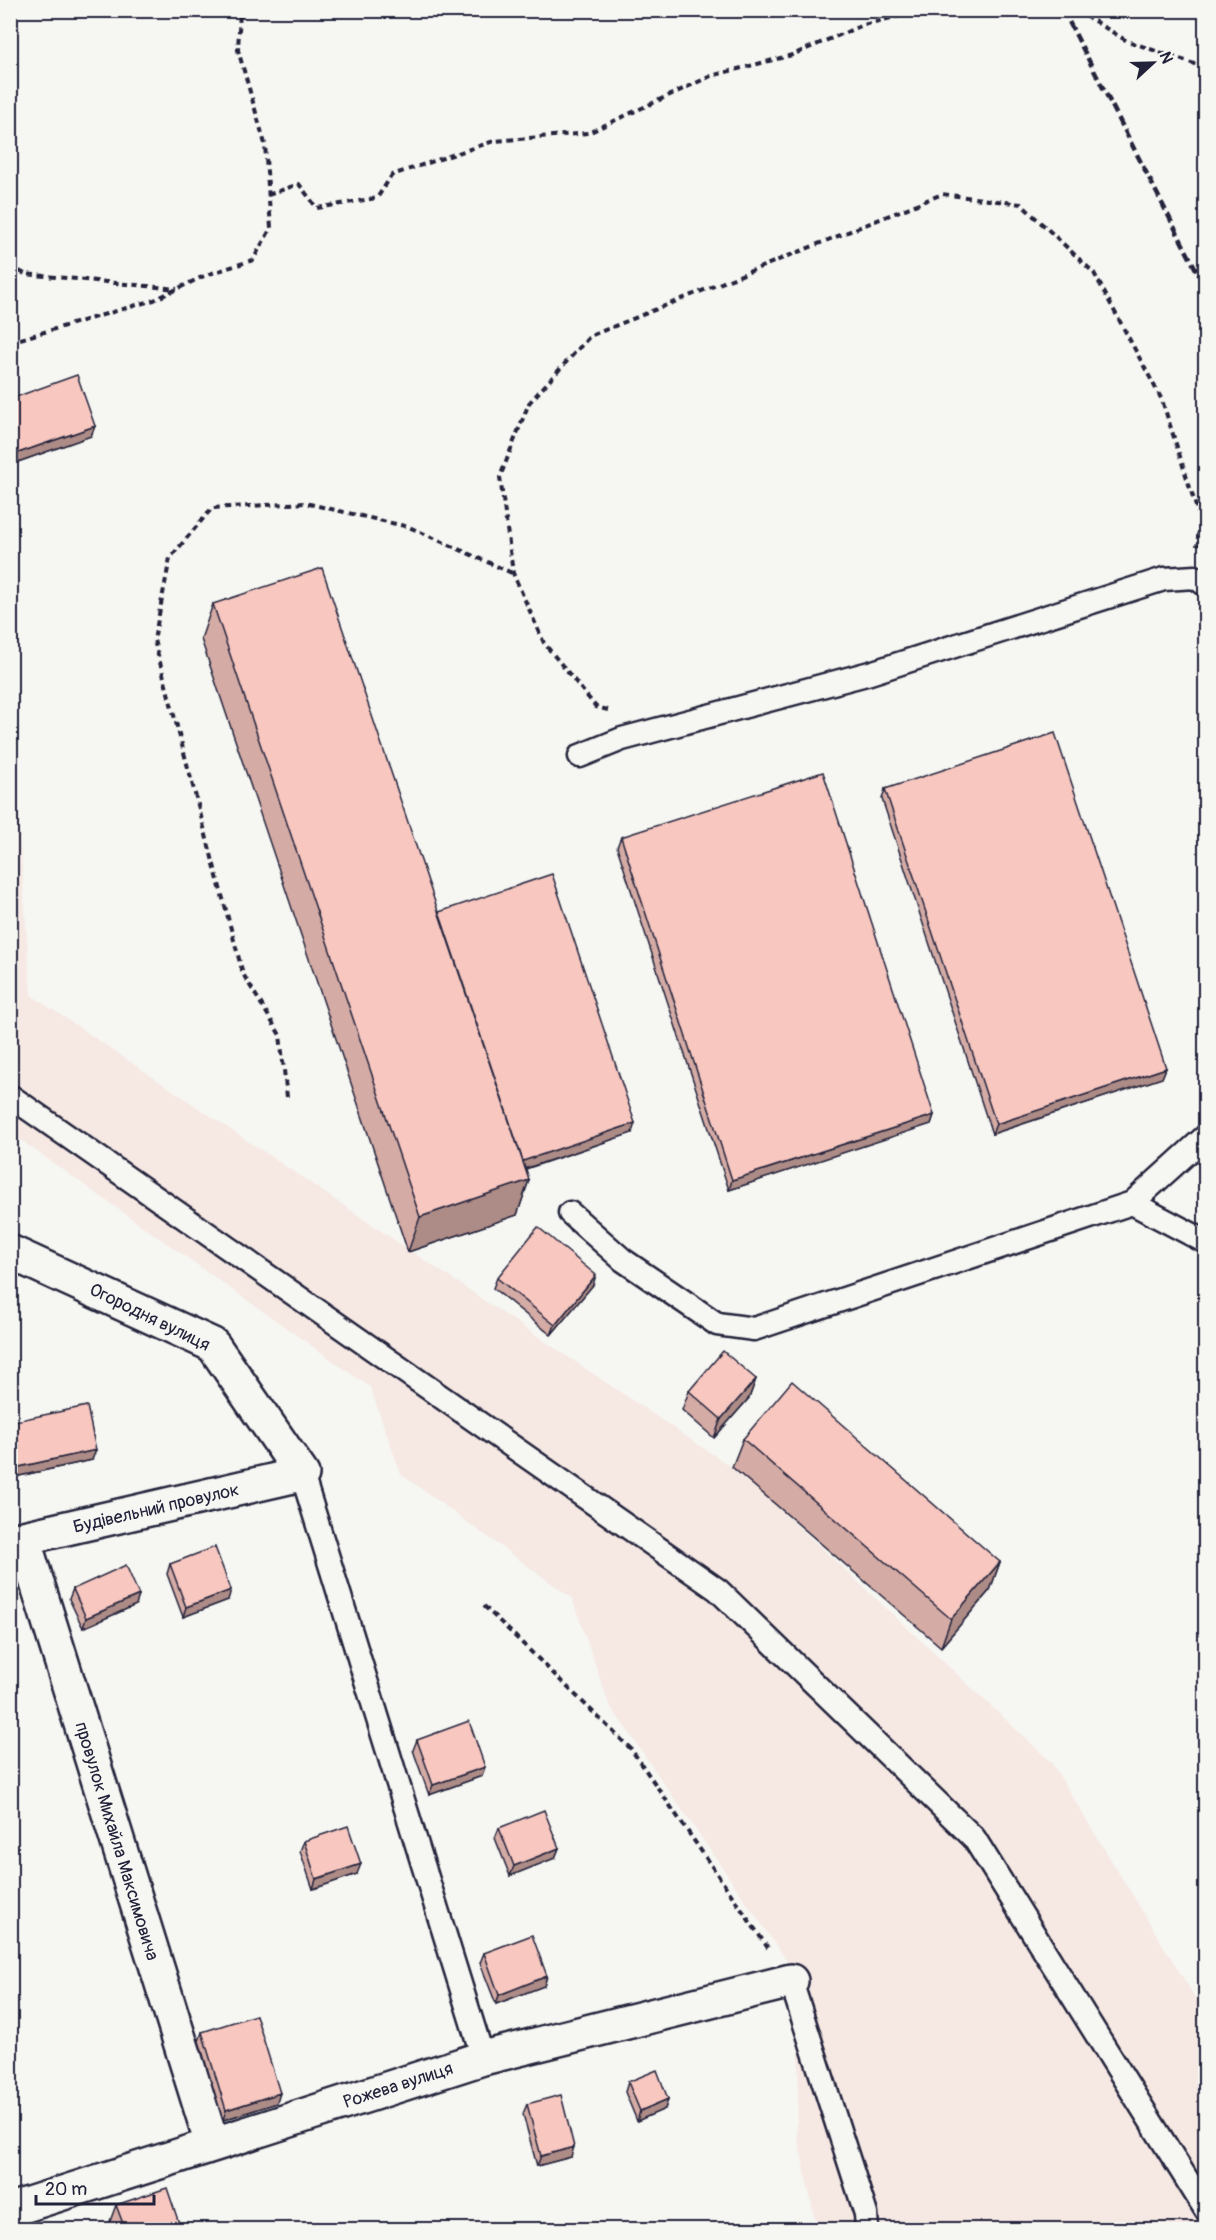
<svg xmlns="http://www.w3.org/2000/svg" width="1216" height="2240" font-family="Pangolin,sans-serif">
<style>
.built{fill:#f6e8e3}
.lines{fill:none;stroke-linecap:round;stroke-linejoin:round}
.service-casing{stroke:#22223b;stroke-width:27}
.minor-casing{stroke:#22223b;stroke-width:38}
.path{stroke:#22223b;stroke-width:4;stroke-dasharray:6 4.5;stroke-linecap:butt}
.service{stroke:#f6f6f2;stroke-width:22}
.minor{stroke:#f6f6f2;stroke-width:33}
.rail{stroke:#22223b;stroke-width:4.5;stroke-dasharray:9 4.5;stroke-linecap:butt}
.wall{fill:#d4aba5;stroke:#22223b;stroke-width:1.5}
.shaded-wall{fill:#ad8b86;stroke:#22223b;stroke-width:1.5}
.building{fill:#f7c7c0;stroke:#22223b;stroke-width:1.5}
.labels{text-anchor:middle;stroke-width:4.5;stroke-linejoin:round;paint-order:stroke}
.street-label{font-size:18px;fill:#22223b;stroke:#f6f6f2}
</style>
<rect width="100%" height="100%" fill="#f6f6f2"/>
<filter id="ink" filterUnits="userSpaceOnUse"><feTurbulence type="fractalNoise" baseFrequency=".0167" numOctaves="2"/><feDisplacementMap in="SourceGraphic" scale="12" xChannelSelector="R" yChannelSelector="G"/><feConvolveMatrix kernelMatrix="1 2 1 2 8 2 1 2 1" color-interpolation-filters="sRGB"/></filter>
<g filter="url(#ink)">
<path class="built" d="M10,703L31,995L743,1475L1051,1762L1205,2014V2229H817L797,2134L801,1981L609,1704L572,1598L401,1474L370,1387L11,1133Z"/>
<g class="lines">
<g class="service-casing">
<path id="service" d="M580,756L622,739L870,673L1164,579L1195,577L1206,585
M10,1096L718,1590L974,1838L1206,2210
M1206,1136L1132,1203L1206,1242
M570,1213L623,1260L717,1324L754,1329L1132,1203
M302,1474L483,2058
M791,1981L866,2214L867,2230"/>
</g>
<g class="minor-casing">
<path id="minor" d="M10,1252L213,1345L302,1474L10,1541
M23,1538L212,2144
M10,2210L483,2058L791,1981"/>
</g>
<path class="path" d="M1076,10L1127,41L1206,68
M268,195L299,184L317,208L377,198L392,175L494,141L588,133L711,76L792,55L863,25L923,10
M10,266L25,274L177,289
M10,342L154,300L206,275L253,260L271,228L265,144L238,50L240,10
M608,710L596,707L544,643L513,573L500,477L529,403L590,336L942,194L1021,204L1094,273L1162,400L1200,519L1197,546
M287,1097L280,1035L243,974L154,640L170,558L212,508L305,503L409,527L512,573
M484,1606L631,1749L768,1948"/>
<use href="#service" class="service"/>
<use href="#minor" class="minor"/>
<path class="rail" d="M1063,10L1206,289"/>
</g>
<path class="wall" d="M10,399L95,426L91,436L15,463L10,452Z
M213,604L439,912L632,1133L526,1169L529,1180L517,1215L408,1252L201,639Z
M885,789L1166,1068L1162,1078L992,1134L882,799Z
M621,837L934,1115L931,1124L729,1190L617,847Z
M497,1278L593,1285L551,1335L493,1288Z
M756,1379L749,1398L714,1438L682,1410L689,1391Z
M10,1422L92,1460L10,1478Z
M743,1439L1000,1562L990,1590L941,1647L732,1467Z
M170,1564L228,1600L183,1617L167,1574Z
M73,1589L136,1605L83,1628L69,1599Z
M417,1740L482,1776L429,1795L413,1750Z
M499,1828L559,1848L555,1858L510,1876L495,1838Z
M304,1841L357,1874L313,1889L300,1851Z
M484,1953L547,1976L544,1986L496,2004L480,1963Z
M202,2032L277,2103L223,2120L199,2041Z
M628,2082L668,2099L665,2109L637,2121L625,2092Z
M527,2104L571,2157L537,2166L523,2114Z
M116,2205L181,2229H111L109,2224Z"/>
<path class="shaded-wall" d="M95,426L91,436L15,463L18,453Z
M1166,1068L1162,1078L992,1134L996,1124Z
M934,1115L931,1124L729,1190L732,1180Z
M635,1123L632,1133L503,1176L507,1166Z
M529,1180L517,1215L408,1252L420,1217Z
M596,1275L593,1285L551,1335L555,1325Z
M756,1379L749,1398L714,1438L721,1419Z
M96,1450L92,1460L10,1478L14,1468Z
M1000,1562L990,1590L941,1647L951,1619Z
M231,1590L228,1600L183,1617L186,1607Z
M139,1595L136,1605L83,1628L86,1618Z
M485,1767L482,1776L429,1795L433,1785Z
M559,1848L555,1858L510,1876L514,1866Z
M361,1864L357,1874L313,1889L316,1879Z
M547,1976L544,1986L496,2004L499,1995Z
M280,2093L277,2103L223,2120L226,2110Z
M668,2099L665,2109L637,2121L640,2111Z
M574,2147L571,2157L537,2166L541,2156Z"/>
<path class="building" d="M77,375L95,426L18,453L10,432V399Z
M322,568L529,1180L420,1217L213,604Z
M1055,733L1166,1068L996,1124L885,789Z
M823,772L934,1115L732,1180L621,837Z
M552,874L635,1123L523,1161L439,912Z
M538,1227L596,1275L555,1325L497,1278Z
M723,1351L756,1379L721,1419L689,1391Z
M792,1381L1000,1562L951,1619L743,1439Z
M87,1406L96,1450L14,1468L10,1452V1422Z
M215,1547L231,1590L186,1607L170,1564Z
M126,1565L139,1595L86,1618L73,1589Z
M469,1721L485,1767L433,1785L417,1740Z
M544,1810L559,1848L514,1866L499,1828Z
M348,1826L361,1864L316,1879L304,1841Z
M532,1935L547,1976L499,1995L484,1953Z
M256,2015L280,2093L226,2110L202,2032Z
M657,2070L668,2099L640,2111L628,2082Z
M561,2095L574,2147L541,2156L527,2104Z
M167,2188L181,2229H125L116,2205Z"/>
</g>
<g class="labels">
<g class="street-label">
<text transform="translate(150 1317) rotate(26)" y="6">Огородня вулиця</text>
<text transform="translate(156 1508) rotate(-13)" y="6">Будівельний провулок</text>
<text transform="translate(117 1841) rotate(73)" y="6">провулок Михайла Максимовича</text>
<text transform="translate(398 2085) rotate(-18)" y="6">Рожева вулиця</text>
</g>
</g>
<rect width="1216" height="2240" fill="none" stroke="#f6f6f2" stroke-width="36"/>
<rect x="18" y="18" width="1180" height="2204" fill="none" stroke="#22223b" stroke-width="2" filter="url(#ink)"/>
<g transform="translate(1153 63) rotate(68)" stroke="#f6f6f2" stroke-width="4.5" paint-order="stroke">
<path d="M0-4.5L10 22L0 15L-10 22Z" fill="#22223b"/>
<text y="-9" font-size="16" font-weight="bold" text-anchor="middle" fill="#22223b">N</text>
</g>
<path d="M36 2195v9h118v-9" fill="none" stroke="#22223b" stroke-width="3"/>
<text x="45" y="2195" font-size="18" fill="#22223b" stroke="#f6f6f2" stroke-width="4.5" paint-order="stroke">20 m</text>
</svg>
